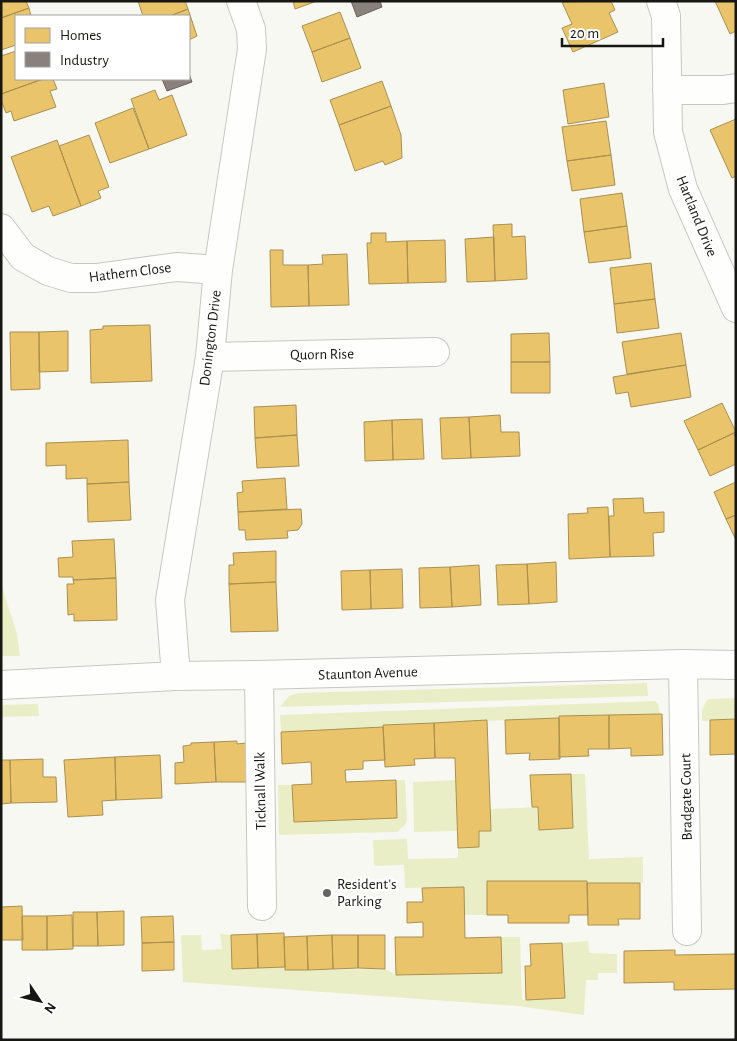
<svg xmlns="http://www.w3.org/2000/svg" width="737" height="1041" font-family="'Alegreya Sans',sans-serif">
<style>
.green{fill:#eaeec6}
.homes{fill:#e9c46a;stroke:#aa9050}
.industry{fill:#8a817c;stroke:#67615c}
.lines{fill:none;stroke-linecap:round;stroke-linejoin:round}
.minor-casing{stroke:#c6c6c3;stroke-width:30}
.minor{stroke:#fefefd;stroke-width:28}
.poi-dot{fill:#656561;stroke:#fff;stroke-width:2}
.labels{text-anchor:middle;stroke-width:5;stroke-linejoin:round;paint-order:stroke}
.street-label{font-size:15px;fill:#161613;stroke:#fff}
.poi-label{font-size:15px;fill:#161613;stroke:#fff;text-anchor:start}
</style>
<rect width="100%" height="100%" fill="#f8f8f3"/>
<path class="green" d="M1,584L17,634L20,656H1Z
M647,683L648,696L280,707L289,696L298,693Z
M736,698V719L702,721V711L706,701L709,699Z
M656,701L658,704L660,714L559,716V718L383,725V727L281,732L280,715Z
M38,704L39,716L1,717V705Z
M571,774H585L589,859L643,857V883H587V881H487V915H465L464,887L405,888L404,865L374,866L373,840L407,839L408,859L458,858V848L479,847V831L491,830L490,809L538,807L539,830L572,828Z
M396,780H405L407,820L405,825L397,832L279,835L278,785H292L294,822L397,818Z
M456,780L457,831L414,832L413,782Z
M220,934L231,935L232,969L285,967V970L385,969L396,975L502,973L501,937H520L522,1000L565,998L562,943L588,941L589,953L617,954V973H598V980H586L584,1015L517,1006L183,982L181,935H201L202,950L222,949Z"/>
<path class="homes" d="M1,1H26L29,8L1,18Z
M138,1H185L188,9L170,16H143Z
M293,1H317L295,9Z
M611,1L615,10L609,13L618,32L573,52L562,28L572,24L562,2Z
M715,1H736V31L730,34Z
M29,8L31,16H16V45L1,50V18Z
M188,9L197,36L189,40V16H170Z
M340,12L350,38L312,52L302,26Z
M350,38L361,68L322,82L312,52Z
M16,51V79H43L1,94V56Z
M43,79H53L57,89L50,91L56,107L14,121L11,111L6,113L1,100V94Z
M382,81L391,106L339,125L330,100Z
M604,83L609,117L568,124L563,90Z
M155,90L159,100L172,95L187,135L149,149L131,99Z
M391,106L401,135L402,158L385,165L383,161L355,171L339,125Z
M133,108L149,149L110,163L95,123Z
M736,119V176L732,178L710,130Z
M606,121L611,155L567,161L562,127Z
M89,135L109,187L98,191L101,198L81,206L59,146Z
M57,140L81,206L53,216L49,206L32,212L11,157Z
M611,155L615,185L572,191L567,161Z
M622,193L627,226L584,232L580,199Z
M512,224V237L525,236L527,279L495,281L493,225Z
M627,226L631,258L589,263L584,232Z
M371,233H386V242L407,241L408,283L369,284L367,243H371Z
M494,237L495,281L467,282L465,239Z
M445,240L446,282L408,283L407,241Z
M270,250H283V265H308L309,306L271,307Z
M347,254L349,305L309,306L308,265L323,264L322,255Z
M651,263L655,299L614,304L610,268Z
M655,299L659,328L617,333L614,304Z
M150,325L152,381L91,383L90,330L103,329V326Z
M68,331V371L39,372V332Z
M10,332H39L40,389L11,390Z
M549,333L550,362H511V334Z
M681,333L686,365L627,374L622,342Z
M511,362H550V393H511Z
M686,365L691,397L631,407L628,392L616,394L613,377Z
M722,403L736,432L698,450L684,421Z
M296,405L297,435L255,438L254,407Z
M500,415L501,432H519L520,456L471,458L469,417Z
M469,417L471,458L442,459L440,418Z
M422,419L424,459L393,460L392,420Z
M392,420L393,460L365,461L364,422Z
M734,433L736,438V464L710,476L698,450Z
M297,435L299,466L257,468L255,438Z
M128,440L129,482L87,484V478L66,479V465L46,466V443Z
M285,478L287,509L238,512L237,493L243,492L242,481Z
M129,482L131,520L88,522L87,484Z
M736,482V515L726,519L714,492Z
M643,498L644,513L664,512V532L653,533L654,556L610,557L609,516H614L613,499Z
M608,507L610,557L569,559L568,514L588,513L587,508Z
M301,509L302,524L298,530L287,531L288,538L246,540L245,530H239L238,512Z
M736,515V540L726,519Z
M114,539L116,578L73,580V577H59L58,558L73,557L72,541Z
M276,551V582L229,584V565H234L233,553Z
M556,562L557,602L529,604L527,564Z
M527,564L529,604L498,605L496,565Z
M479,565L481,605L452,607L450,567Z
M450,567L452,607L420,608L419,568Z
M402,569L403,608L371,609L370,570Z
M370,570L371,609L342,610L341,571Z
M116,578L117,620L74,621V614L68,615L67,584H74L73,580Z
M276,582L278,631L231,632L229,584Z
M660,714H662L663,755L631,756V748L609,749V715Z
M609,715V749H588L589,756L559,757V716Z
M559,718L560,759L529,760L530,753L506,754L505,720Z
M736,719V754L710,755V720Z
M487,720L491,831H479V847L458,848L455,758H435L434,723Z
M434,723L435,758L414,759L415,765L385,767L383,725Z
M383,727L385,760L363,761V769L345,770L346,782L396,780L397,818L294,822L292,785L312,784L311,762L282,764L281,732Z
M237,741V744L246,743L247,782H216L214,742Z
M214,742L216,782L175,784V763L184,762L183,746L191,745V743Z
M160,755L162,798L116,800L115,757Z
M115,757L116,800L102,801L103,815L68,817L64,760Z
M43,759V777H56L57,802L11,803L10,760Z
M1,760H10L11,803L1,804Z
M571,774L573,828L539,830L538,807H532L530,775Z
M487,881H587L588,915H569V923H508V915H487Z
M587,883H640V919H618L619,925H588Z
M464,887L465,938L501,937L502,973L396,975L395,937H423V922L407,923V902H423L422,888Z
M22,906L23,940H1V907Z
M124,911V945L98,946L97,912Z
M73,912H97L98,946H73Z
M72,915L73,949L47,950V916Z
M22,916H47V950H22Z
M173,916L174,942L142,943L141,917Z
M284,933L285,967L258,968L257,934Z
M257,934L258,968L232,969L231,935Z
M332,935L333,969L308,970L307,936Z
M332,935H358V968L333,969Z
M358,935H385V969L358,968Z
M307,936L308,970H285L284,937Z
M174,942V970L142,971V943Z
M562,943L565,998L526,1000L525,966H531L530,944Z
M675,950V955L736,954V989L674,990V982L624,983V951Z"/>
<path class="industry" d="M351,1H380L382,7L357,17Z
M189,74L192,82L167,91L162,79H189Z"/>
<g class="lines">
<g class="minor-casing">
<path id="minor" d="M661,1L666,16L668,132L683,189L736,308
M667,90H723L736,88
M1,228L23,257L48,271L71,278H96L177,267L218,270
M210,357L435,352
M683,664L687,931
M259,675L262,906
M176,676L170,600L210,357L218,270L252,49L251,29L241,1
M1,685L176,676L259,675L683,664L736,665"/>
</g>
<use href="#minor" class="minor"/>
</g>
<circle class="poi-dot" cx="327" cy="893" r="5"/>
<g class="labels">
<g class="street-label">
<text transform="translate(697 216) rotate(68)" y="5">Hartland Drive</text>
<text transform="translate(130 272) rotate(-7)" y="5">Hathern Close</text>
<text transform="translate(210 338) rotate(-83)" y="5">Donington Drive</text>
<text transform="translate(322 354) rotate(-1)" y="5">Quorn Rise</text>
<text transform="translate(368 673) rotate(-2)" y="5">Staunton Avenue</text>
<text transform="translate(260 791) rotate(-91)" y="5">Ticknall Walk</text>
<text transform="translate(686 797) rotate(-91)" y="5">Bradgate Court</text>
</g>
<g class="poi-label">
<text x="337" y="889">Resident's<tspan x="337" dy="17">Parking</tspan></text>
</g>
</g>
<rect width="737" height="1041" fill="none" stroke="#161613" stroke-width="5"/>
<rect x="15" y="15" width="175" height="65" fill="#ffffff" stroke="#a2a2a1"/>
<rect x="25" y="28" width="25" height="15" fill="#e9c46a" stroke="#a2a2a1"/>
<text x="60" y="40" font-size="15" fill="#161613">Homes</text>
<rect x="25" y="52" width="25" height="15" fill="#8a817c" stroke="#a2a2a1"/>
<text x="60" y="65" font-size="15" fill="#161613">Industry</text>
<g transform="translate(40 1001) rotate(125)" stroke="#ffffff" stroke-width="4" paint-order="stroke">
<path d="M0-4L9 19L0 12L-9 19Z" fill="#161613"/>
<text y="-8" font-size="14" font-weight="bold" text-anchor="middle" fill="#161613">N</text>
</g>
<path d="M562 38v8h101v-8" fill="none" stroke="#161613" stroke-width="2.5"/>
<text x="570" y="38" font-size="15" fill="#161613" stroke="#ffffff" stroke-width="4" paint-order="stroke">20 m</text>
</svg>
